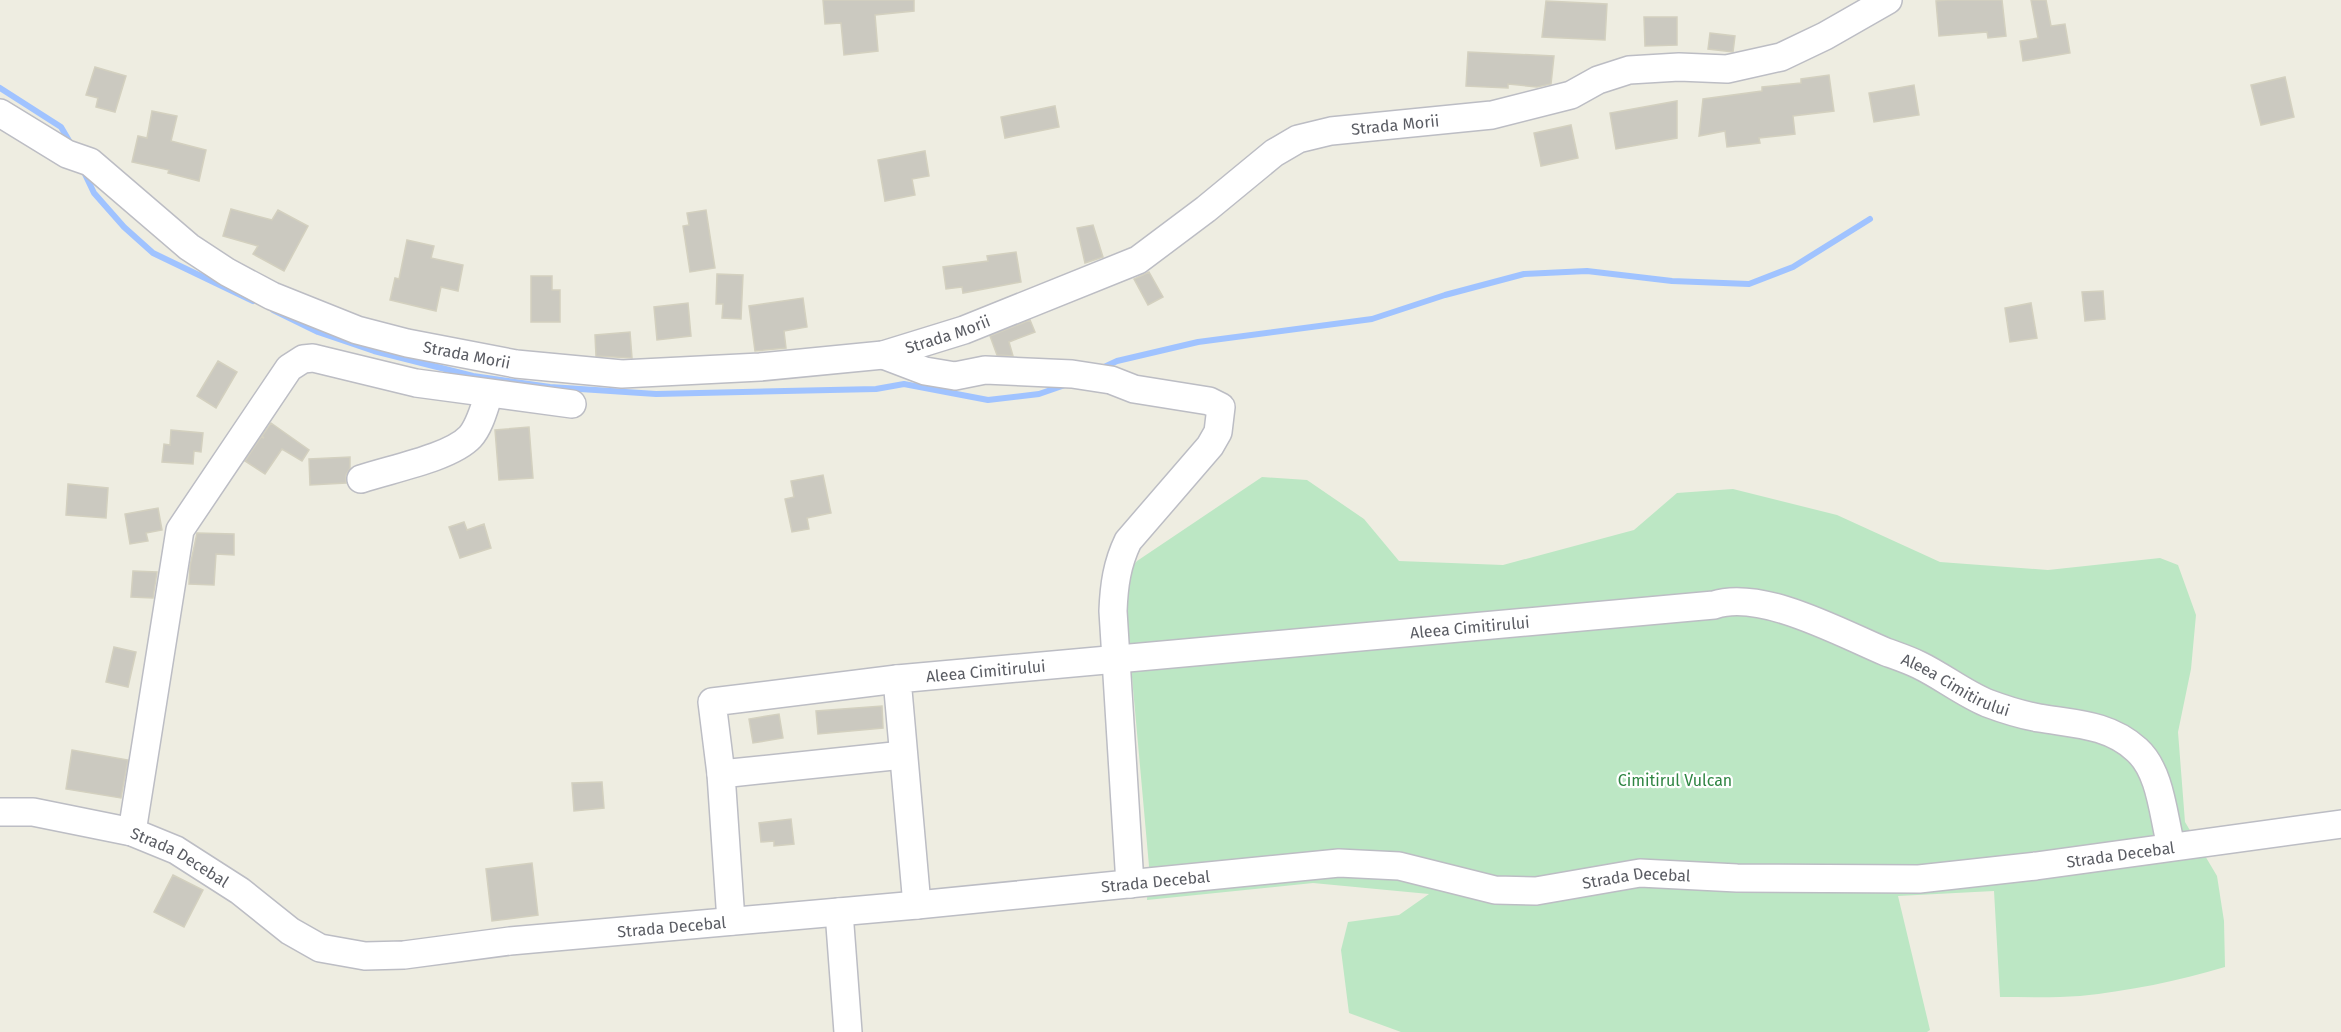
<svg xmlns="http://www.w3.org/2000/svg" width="2341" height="1032" font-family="'Fira Sans',sans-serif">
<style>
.green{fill:#bce7c4}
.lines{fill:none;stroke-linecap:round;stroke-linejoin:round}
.stream{stroke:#a0c3ff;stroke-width:6}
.building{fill:#cbc9c0;stroke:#d3d0bf;stroke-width:1.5}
.minor-casing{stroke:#bcbdc4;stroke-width:30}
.minor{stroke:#fff;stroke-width:27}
.labels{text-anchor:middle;stroke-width:4.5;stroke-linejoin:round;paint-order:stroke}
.street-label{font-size:16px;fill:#5a5c63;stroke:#fff}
.park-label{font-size:16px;fill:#2f8543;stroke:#fff}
</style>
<rect width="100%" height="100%" fill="#eeede1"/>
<path class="green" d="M1262,477L1307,480L1364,519L1399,561L1503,565L1634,530L1677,493L1733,489L1837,515L1940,562L2048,570L2160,558L2178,565L2196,615L2191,669L2178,732L2185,822L2217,876L2224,921L2225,967C2178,981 2129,991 2080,996C2053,998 2027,997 2000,997L1994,891L1898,896L1930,1030L1927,1032H1401L1349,1013L1341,950L1348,922L1399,915L1429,894L1313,883L1147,900L1149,866L1123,577L1137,561Z"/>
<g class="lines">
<path class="stream" d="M0,88L61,127L71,144
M84,172L94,193L124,227L153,253L253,301
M273,310L318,332L374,351L473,376L550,387L656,394L876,389L904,384L988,400L1039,394L1065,385
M1102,368L1117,361L1198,342L1372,319L1445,295L1524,274L1587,271L1672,281L1749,284L1793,267L1870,219"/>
</g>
<path class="building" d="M823,0H914V11L875,15L878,51L844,55L841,23L825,24Z
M1947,0H2002L2006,36L1988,38L1987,32L1939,36L1936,1Z
M2031,0H2046L2051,26L2065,24L2070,53L2023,61L2020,41L2038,38Z
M1546,1L1607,4L1605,40L1542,37Z
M1644,17H1677V45L1645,46Z
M1710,33L1735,36L1733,52L1708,49Z
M1468,52L1554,56L1551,84L1537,87L1508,84V88L1466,86Z
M95,67L126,76L115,112L96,107L98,98L86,95Z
M1829,75L1834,111L1793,116L1795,134L1759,138L1760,143L1727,147L1725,131L1699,136L1703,99L1762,91V87L1801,83V79Z
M2285,77L2294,117L2261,125L2251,85Z
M1914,85L1919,115L1874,122L1869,93Z
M1677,101V138L1616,149L1610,113Z
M1055,106L1059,127L1005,138L1001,117Z
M152,111L177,116L171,141L206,150L199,181L168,173L169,170L132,162L138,136L147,138Z
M1571,125L1578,158L1541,166L1534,133Z
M925,151L929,176L912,179L915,195L885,201L878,160Z
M231,209L272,220L278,210L308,226L284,271L253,254L258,246L223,236Z
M706,210L715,268L690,272L683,226L689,225L687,213Z
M1093,225L1103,257L1085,263L1077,228Z
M407,240L434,246L431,258L463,265L458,291L441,287L436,311L390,300L395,278L399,279Z
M1016,252L1021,282L963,293L962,287L946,289L943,267L988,261L987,256Z
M1149,272L1163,297L1148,305L1134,279Z
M717,274L743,275L741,319L722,318L723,304H716Z
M531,276H552V290H560V322H531Z
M2103,291L2105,319L2085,321L2082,292Z
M803,298L807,327L784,331L786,348L755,351L749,306Z
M688,303L691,336L657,340L654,307Z
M2031,303L2037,338L2010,342L2005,308Z
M1030,320L1035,332L1009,342L1013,356L997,355L990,336Z
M630,332L632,358L596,356L595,335Z
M218,361L237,372L216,408L197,396Z
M271,423L309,450L302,461L282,449L265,474L245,461L261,437L264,438L262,436Z
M529,427L533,478L499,480L495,430Z
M171,430L203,433L201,452L194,451L193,464L162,462L164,444L170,445Z
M350,457V468L346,475V483L310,485L309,459Z
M823,475L831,513L807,518L809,529L792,532L785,499L794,497L791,481Z
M68,484L108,488L106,518L66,515Z
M158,508L162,530L146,533L148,541L130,544L125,514Z
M464,522L467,530L484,524L491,548L460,558L449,527Z
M197,533L234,534V555L216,554L214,585L189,584L190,566Z
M133,571L157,572L153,598L131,597Z
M114,647L136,652L128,687L106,682Z
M882,706L883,728L818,734L816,711Z
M779,714L783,738L753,743L749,719Z
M72,750L128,760L121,798L66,789Z
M602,782L604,808L574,811L572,783Z
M791,819L794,844L774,846V841L761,842L759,823Z
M532,863L538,915L492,921L486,869Z
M173,875L203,890L184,927L154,912Z"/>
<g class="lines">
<g class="minor-casing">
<g id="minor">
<path id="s1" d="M0,113L67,154L90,162L189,247L227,272L272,296L357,330L407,343L516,364L622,374L760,367L883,355L964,330L1138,260L1206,209L1274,153L1298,139L1331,131L1492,115L1571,95L1598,80L1629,70L1679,67L1727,69L1781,57L1825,36L1888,0"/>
<path d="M883,355L925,371L955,376L985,370L1072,374L1111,380L1134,389L1209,401L1221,407L1218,432L1210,446L1128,541C1117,564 1114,585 1113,611L1130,884"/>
<path d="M361,479C390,469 450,458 470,437C480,426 484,408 489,394"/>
<path d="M721,774L712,702L897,679"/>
<path id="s2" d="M0,812H33L132,832L176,850L240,891L290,931L320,948L365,956L404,955L510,941L917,905L1339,863L1399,866L1495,890L1536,891L1640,873L1737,878L1919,879L2036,866L2341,824"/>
<path d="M132,832L180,530L289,368L303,359L313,358L416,383L572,404"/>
<path id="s3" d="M917,905L897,679L1714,605C1761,589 1841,633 1886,652C1897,656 1909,660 1919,665C1942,676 1963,693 1987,703C2003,709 2022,715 2039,718C2074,724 2109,724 2137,750C2161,772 2163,815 2171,846"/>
<path d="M839,912L848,1032"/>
<path d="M731,921L721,774L903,755"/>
</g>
</g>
<use href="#minor" class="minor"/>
</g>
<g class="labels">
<g class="street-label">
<text dy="6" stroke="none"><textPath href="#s1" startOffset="1524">Strada Morii</textPath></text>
<text dy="6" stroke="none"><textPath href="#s1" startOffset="1020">Strada Morii</textPath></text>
<text dy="6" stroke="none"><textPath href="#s1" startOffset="534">Strada Morii</textPath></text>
<text dy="6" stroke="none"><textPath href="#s3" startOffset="802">Aleea Cimitirului</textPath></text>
<text dy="6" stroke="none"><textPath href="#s3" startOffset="316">Aleea Cimitirului</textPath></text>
<text dy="6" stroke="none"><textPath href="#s3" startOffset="1306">Aleea Cimitirului</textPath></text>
<text dy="6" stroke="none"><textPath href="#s2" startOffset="2168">Strada Decebal</textPath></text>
<text dy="6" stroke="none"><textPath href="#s2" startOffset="188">Strada Decebal</textPath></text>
<text dy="6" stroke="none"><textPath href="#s2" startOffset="1682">Strada Decebal</textPath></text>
<text dy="6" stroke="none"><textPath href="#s2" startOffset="1196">Strada Decebal</textPath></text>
<text dy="6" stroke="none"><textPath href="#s2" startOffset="710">Strada Decebal</textPath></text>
</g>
<g class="park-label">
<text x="1675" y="786">Cimitirul Vulcan</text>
</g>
</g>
</svg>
